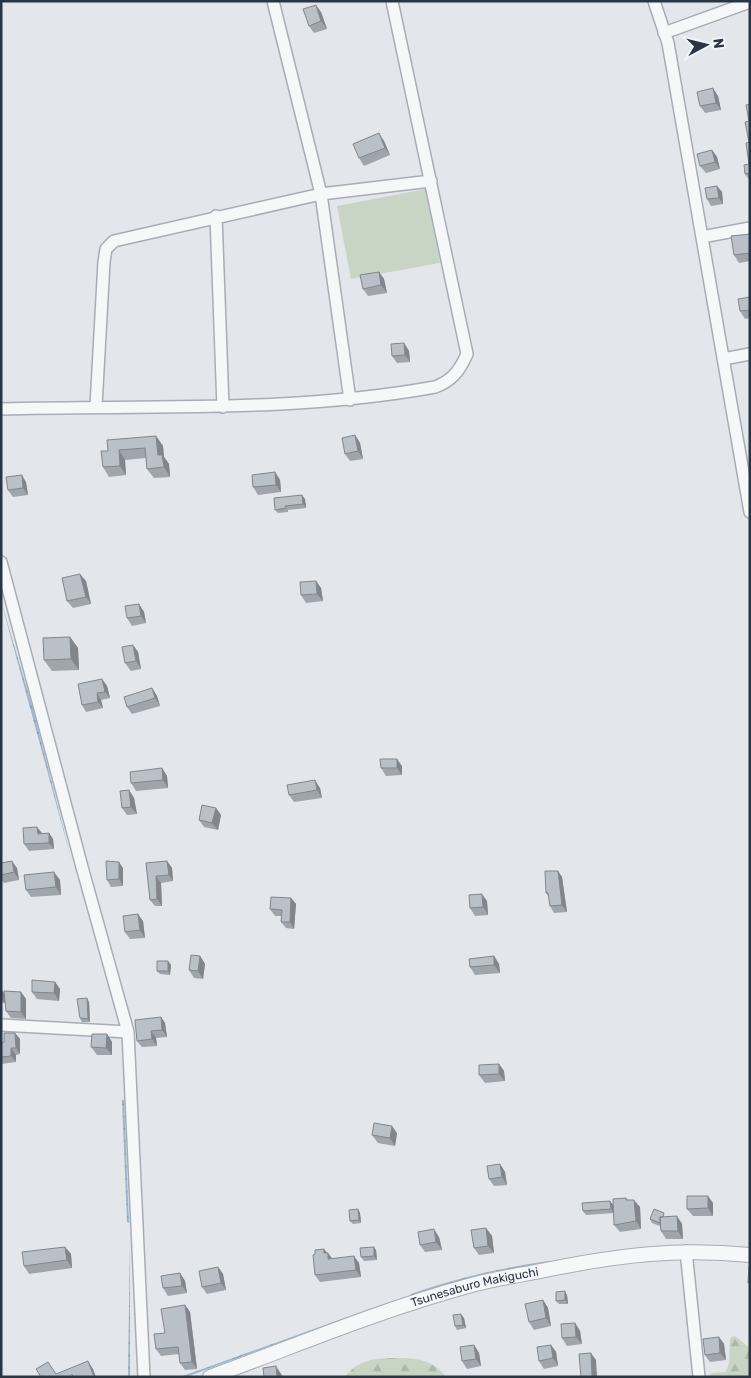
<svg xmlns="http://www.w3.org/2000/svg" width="751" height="1378" font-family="Rubik,sans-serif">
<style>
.green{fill:#c9d5c4}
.forest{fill:url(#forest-firs)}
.water{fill:url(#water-waves)}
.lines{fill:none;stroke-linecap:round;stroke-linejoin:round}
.minor-casing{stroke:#a8adb5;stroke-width:14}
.tertiary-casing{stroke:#a8adb5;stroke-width:16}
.minor{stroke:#f5f7f9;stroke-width:11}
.tertiary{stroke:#f5f7f9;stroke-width:14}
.wall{fill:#a0a5ac}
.shaded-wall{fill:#82868c}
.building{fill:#bac0c8;stroke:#82868c}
.labels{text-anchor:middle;stroke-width:4;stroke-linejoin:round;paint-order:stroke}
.street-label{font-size:12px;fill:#2a3543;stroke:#f2f5f8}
</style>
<defs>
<pattern id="forest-firs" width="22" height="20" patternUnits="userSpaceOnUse" patternTransform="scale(1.25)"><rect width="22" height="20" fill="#c9d5c4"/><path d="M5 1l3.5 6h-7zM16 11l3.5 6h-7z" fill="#adb7aa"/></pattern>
<pattern id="water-waves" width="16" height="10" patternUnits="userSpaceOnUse" patternTransform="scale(1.25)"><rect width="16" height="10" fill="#9eb6cb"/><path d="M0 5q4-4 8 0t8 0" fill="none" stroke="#8195a6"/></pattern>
</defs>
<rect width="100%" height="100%" fill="#e3e6eb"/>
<path class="green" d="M426,189L440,263L351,279L337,206Z"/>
<path class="forest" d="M735,1336L750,1348V1377H708L712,1373L725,1372C733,1362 727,1349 731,1337Z
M404,1358C421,1359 435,1362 446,1377H345C360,1357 381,1358 404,1358Z"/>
<path class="water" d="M1,601L33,709L72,862Z
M122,1100H124L129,1223L127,1222Z
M130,1237V1377H128Z
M548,1261V1263L492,1272L412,1296L411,1294C457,1278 500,1268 548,1261Z
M400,1298L186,1377H180Z"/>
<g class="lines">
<g class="minor-casing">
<path id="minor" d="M273,1L321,194L350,400
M654,1L668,43L750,512
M664,33L750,2
M216,216L223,407
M702,237L750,228
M723,359L750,354
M96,406L104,262L106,249L114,241L321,194L431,181
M1,409C146,405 292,413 435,387C452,381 460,370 467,354L392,1
M1,562L82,867L128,1032L144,1377
M1,1025L128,1032
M686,1251L699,1377"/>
</g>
<g class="tertiary-casing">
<g id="tertiary">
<path id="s1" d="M210,1377C295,1346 380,1310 468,1286C495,1278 523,1275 550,1269C621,1255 677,1248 750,1255"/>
</g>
</g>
<use href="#minor" class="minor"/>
<use href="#tertiary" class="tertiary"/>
</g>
<path class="wall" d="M321,12L327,29L314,33L309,26Z
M718,96L721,110L705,113L700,106Z
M750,104V181L745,174L749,164Z
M384,141L390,155L364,166L359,158Z
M712,150L717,157L720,169L706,173L700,166Z
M717,186L722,192L723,204L711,206L707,199Z
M750,234V261L739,263L734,255Z
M379,272L384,279L387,293L368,296L363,289Z
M750,297V318L745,319L740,311Z
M404,343L409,351L410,362L397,363L392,356Z
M355,435L360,443L363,459L350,461L345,454Z
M156,436L163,446L164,457L169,464L170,477L154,478L147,469L146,458L125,460L126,475L109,477L103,467L108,451Z
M275,472L280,480L281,492L258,495L253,487Z
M26,482L28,495L13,497L8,490Z
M305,499L306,508L288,510V512L278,513L275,510Z
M86,581L91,604L73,608L67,601Z
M316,581L321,588L323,601L306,603L301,595Z
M139,604L144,612L146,623L132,626L127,618Z
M70,637L78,648L79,670L52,671L44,660Z
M133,645L138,652L141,669L131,671L125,663Z
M102,679L107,686L110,698L101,700L103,708L86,712L82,705Z
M152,688L157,696L160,706L132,714L127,707Z
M402,766V775L386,776L381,768Z
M162,768L167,776L168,788L136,791L131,783Z
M320,788L322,798L294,802L289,795Z
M129,790L134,798L137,814L127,815L122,808Z
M216,808L221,815L218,830L204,827L199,820Z
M42,833H49L53,839L54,849L29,851L24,844Z
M167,861L172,868L173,881L161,883L162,906H155L150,900L146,863Z
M1,863L17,868L19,880L4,883L1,879Z
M123,868V886L111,887L107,880Z
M558,871L562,877L567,912L554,913L550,906L549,897L546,893Z
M60,880L61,895L31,897L26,890Z
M291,898L296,904L294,929L286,928L281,922L282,916H275L270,909Z
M487,901L488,915L475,916L470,908Z
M143,921L145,938L130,939L125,932Z
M200,956L205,964L203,979L194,978L189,970Z
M494,956L499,964L500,973L475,975L470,967Z
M168,961L171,965L170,975L160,974L157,971Z
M55,982L60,989L59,1001L37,999L32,992Z
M1,989L4,993L21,992L26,999V1019L11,1018L6,1011L5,997V1003H1Z
M89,1002L90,1022H82L80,1018Z
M161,1017L165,1023L167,1037L156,1038L157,1046L142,1047L137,1041Z
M15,1033L20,1039V1054L16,1055V1062L1,1064V1043L4,1042Z
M107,1034L112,1042V1055H97L91,1047Z
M499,1064L504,1071L505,1081L485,1083L479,1075Z
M397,1133L395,1146L378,1143L372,1135Z
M500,1164L505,1172L507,1185L494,1186L489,1179Z
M626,1198L628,1200L640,1207L641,1229L620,1232L614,1225Z
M610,1201L613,1205L614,1213L586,1215L583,1211Z
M713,1203V1216H693L687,1209Z
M358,1209L360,1213L361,1223L353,1224L350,1221Z
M677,1216L682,1224L683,1239H666L661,1231L660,1226L652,1223L650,1219L666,1217Z
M486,1228L492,1236L494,1253L479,1255L474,1248Z
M439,1237L442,1250L425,1252L420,1245Z
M65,1247L71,1254L72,1268L29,1274L24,1266Z
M324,1249L332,1258L359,1263L361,1277L320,1282L315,1275V1254Z
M376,1250L377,1260L364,1261L361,1257Z
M218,1267L223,1274L226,1290L207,1294L202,1287Z
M180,1273L185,1281L187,1293L168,1296L163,1288Z
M567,1295L568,1304H559L556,1301Z
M543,1300L548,1308L551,1326L534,1330L529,1322Z
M185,1305L190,1312L197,1369L185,1370L180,1363L179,1354L161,1356L156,1349L165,1333Z
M464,1318L466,1328L457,1330L455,1326Z
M575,1323L580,1331L582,1344L567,1346L562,1338Z
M719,1337L724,1344L726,1360L710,1362L705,1355Z
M474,1345L479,1353L481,1366L467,1369L462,1361Z
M551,1345L556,1352L558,1366L544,1369L539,1361Z"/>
<path class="shaded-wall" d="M316,5L321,12L327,29L321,21Z
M713,88L718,96L721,110L716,103Z
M379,133L384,141L390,155L385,148Z
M712,150L717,157L720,169L715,162Z
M717,186L722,192L723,204L719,198Z
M379,272L384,279L387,293L381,285Z
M404,343L409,351L410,362L405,355Z
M355,435L360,443L363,459L358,451Z
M156,436L163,446L164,457L169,464L170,477L164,467L158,455Z
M119,450L125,460L126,475L120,466Z
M275,472L280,480L281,492L276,485Z
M22,475L26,482L28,495L23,488Z
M302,495L305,499L306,508L303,504Z
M80,574L86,581L91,604L86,597Z
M316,581L321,588L323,601L317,594Z
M139,604L144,612L146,623L141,616Z
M70,637L78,648L79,670L71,659Z
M133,645L138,652L141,669L136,661Z
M102,679L107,686L110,698L105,692Z
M152,688L157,696L160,706L155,698Z
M97,693L101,700L103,708L98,702Z
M397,759L402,766V775L397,768Z
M162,768L167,776L168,788L163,780Z
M315,780L320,788L322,798L317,790Z
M129,790L134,798L137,814L131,807Z
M216,808L221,815L218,830L212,823Z
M37,827L42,833L38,834Z
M49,833L53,839L54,849L49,843Z
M12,861L17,868L19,880L14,872Z
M167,861L172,868L173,881L169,875Z
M119,862L123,868V886L119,879Z
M558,871L562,877L567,912L562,905Z
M54,872L60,880L61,895L56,887Z
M156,876L161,883L162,906L157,899Z
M482,894L487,901L488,915L483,907Z
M291,898L296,904L294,929L290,922Z
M138,914L143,921L145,938L140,930Z
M200,956L205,964L203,979L198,971Z
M494,956L499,964L500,973L494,965Z
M168,961L171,965L170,975L168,971Z
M55,982L60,989L59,1001L54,993Z
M1,989L4,993L5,1003L1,998Z
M21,992L26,999V1019L21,1012Z
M87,998L89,1002L90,1022L88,1019Z
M161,1017L165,1023L167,1037L162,1030Z
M151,1031L156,1038L157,1046L152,1039Z
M15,1033L20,1039V1054L16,1048Z
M107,1034L112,1042V1055L106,1048Z
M11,1048L16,1055V1062L11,1056Z
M499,1064L504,1071L505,1081L499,1074Z
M392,1126L397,1133L395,1146L390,1138Z
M500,1164L505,1172L507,1185L502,1177Z
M708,1196L713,1203V1216L708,1208Z
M634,1200L640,1207L641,1229L636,1221Z
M610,1201L613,1205L614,1213L611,1209Z
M358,1209L360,1213L361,1223L359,1220Z
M677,1216L682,1224L683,1239L678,1231Z
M486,1228L492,1236L494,1253L488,1246Z
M434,1229L439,1237L442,1250L436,1242Z
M65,1247L71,1254L72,1268L67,1260Z
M374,1247L376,1250L377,1260L374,1256Z
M324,1249L328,1255V1253L333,1260V1266L324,1253Z
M354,1256L359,1263L361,1277L356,1270Z
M218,1267L223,1274L226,1290L221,1283Z
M180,1273L185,1281L187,1293L182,1286Z
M565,1291L567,1295L568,1304L565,1300Z
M543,1300L548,1308L551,1326L546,1318Z
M185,1305L190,1312L197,1369L192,1362Z
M461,1314L464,1318L466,1328L463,1325Z
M575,1323L580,1331L582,1344L576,1337Z
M719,1337L724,1344L726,1360L720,1353Z
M474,1345L479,1353L481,1366L476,1359Z
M551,1345L556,1352L558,1366L553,1358Z
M591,1353L596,1360L597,1377H592Z
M88,1361L93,1369L96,1377H94Z
M276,1366L283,1377H277Z"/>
<path class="building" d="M316,5L321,21L309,26L303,9Z
M713,88L716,103L700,106L697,92Z
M750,104V173L745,174L744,165L749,164L746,143L749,142L745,122L749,121L746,105Z
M379,133L385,148L359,158L353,144Z
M712,150L715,162L700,166L697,154Z
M717,186L719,198L707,199L705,188Z
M750,234V253L734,255L731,236Z
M379,272L381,285L363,289L360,275Z
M750,297V310L740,311L738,299Z
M404,343L405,355L392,356L391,344Z
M355,435L358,451L345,454L342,438Z
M156,436L158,455H162L164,467L147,469L145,448L119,450L120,466L103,467L101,451H108L107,440Z
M275,472L276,485L253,487L252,475Z
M22,475L23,488L8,490L6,477Z
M302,495L303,504L285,506L286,508L275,510L274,498Z
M80,574L86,597L67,601L62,578Z
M316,581L317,594L301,595L300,582Z
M139,604L141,616L127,618L125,606Z
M70,637L71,659L44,660L43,638Z
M133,645L136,661L125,663L122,647Z
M102,679L105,692L97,693L98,702L82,705L78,684Z
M152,688L155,698L127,707L124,697Z
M380,759H397V768H381Z
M162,768L163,780L131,783L130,772Z
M315,780L317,790L289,795L287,785Z
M129,790L131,807L122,808L120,791Z
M202,805L216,808L212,823L199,820Z
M37,827L38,834L49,833V843L24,844L23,828Z
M12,861L14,872L1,875V863Z
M106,861L119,862V879L107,880Z
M167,861L169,875L156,876L157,899L150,900L146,863Z
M545,871H558L562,905L550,906L548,893H546Z
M54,872L56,887L26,890L24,875Z
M482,894L483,907L470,908L469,895Z
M271,897L291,898L290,922H281L282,910L270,909Z
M138,914L140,930L125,932L123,916Z
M191,955L200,956L198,971L189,970Z
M494,956V965L470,967L469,959Z
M157,961H168V971H157Z
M32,980L55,982L54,993L32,992Z
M4,991L21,992V1012L6,1011Z
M87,998L88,1019L80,1018L77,999Z
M161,1017L162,1030L151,1031L152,1039L137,1041L135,1020Z
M4,1033H15L16,1048H11V1056L1,1057V1043L4,1042Z
M92,1034H107L106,1048L91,1047Z
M499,1064V1074L479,1075V1065Z
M374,1123L392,1126L390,1138L372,1135Z
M500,1164L502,1177L489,1179L487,1166Z
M687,1196H708V1208L687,1209Z
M626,1198V1200H634L636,1221L614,1225L613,1199Z
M610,1201L611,1209L583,1211L582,1203Z
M358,1209L359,1220L350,1221L349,1210Z
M654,1209L664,1213L663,1217H660V1223L650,1219Z
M677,1216L678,1231H661L660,1217Z
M486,1228L488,1246L474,1248L471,1230Z
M434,1229L436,1242L420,1245L418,1232Z
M65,1247L67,1260L24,1266L22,1252Z
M374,1247V1256L361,1257L360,1248Z
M324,1249V1253H328V1259L354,1256L356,1270L315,1275L313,1255L315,1254V1250Z
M749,1266H750V1283H748Z
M218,1267L221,1283L202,1287L199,1271Z
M180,1273L182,1286L163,1288L161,1276Z
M565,1291V1300L556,1301V1292Z
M543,1300L546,1318L529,1322L525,1304Z
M185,1305L192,1362L180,1363L178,1347L156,1349L154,1334L165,1333L161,1309Z
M461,1314L463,1325L455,1326L453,1315Z
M575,1323L576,1337L562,1338L561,1324Z
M719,1337L720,1353L705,1355L703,1339Z
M474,1345L476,1359L462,1361L460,1347Z
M551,1345L553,1358L539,1361L537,1347Z
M591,1353L592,1377H581L579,1354Z
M88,1361L94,1377H73L72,1374L69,1377H41L36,1369L48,1362L56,1374Z
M276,1366L277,1377H264L263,1368Z"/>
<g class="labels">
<g class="street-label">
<text dy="4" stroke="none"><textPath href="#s1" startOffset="280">Tsunesaburo Makiguchi</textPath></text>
</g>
</g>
<rect width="751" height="1378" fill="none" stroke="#2a3543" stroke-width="5"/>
<g transform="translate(706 45) rotate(83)" stroke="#f2f5f8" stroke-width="4" paint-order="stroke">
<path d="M0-4L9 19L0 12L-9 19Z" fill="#2a3543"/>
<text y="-8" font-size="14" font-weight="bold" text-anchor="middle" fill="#2a3543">N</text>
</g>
</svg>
